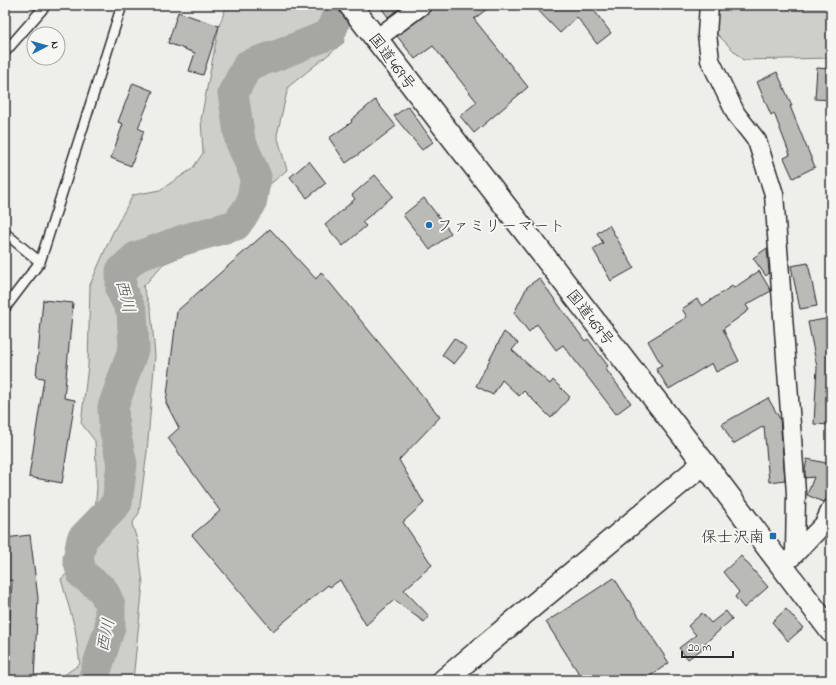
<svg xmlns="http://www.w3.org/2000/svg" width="836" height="685" font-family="'Indie Flower','Klee One',sans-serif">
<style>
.green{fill:#cececa;stroke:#7c7c7a}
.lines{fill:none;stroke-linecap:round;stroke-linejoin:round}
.river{stroke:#a6a6a3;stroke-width:31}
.building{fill:#babab7;stroke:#2b2b2b}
.lane-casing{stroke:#2b2b2b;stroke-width:12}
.street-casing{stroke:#2b2b2b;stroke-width:21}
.secondary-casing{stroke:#2b2b2b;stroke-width:25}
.highway-casing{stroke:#2b2b2b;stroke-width:25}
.lane{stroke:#f6f6f2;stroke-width:9}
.street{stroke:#f6f6f2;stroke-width:18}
.secondary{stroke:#f6f6f2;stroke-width:22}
.highway{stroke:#f6f6f2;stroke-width:22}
.poi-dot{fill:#1f6fb2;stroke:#f6f6f2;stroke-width:1.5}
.labels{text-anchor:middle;stroke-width:4;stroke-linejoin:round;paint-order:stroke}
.street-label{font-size:16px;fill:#2b2b2b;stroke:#f6f6f2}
.poi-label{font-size:16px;fill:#2b2b2b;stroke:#f6f6f2;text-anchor:start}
.water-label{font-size:17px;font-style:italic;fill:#565655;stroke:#f6f6f2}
</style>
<rect width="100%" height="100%" fill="#eeeeea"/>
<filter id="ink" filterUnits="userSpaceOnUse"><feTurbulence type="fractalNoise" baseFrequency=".025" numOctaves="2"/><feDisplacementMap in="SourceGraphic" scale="8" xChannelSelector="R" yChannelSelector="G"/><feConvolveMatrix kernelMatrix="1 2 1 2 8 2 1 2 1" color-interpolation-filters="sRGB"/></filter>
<g filter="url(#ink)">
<path class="green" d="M227,5H322L344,42L288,87L277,135L287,170L185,255L163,264L143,287L151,310L155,356L147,452L139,513L132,524L138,543L143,584L133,680H57L80,664L75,628L61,579L91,552L97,488L95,441L81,423L88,366L90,285L112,234L133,195L160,190L192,169L203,153L201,119L219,26Z
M717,5H831V58L743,60L712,29Z"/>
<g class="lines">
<path class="river" d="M93,680L110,627V605L103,590L82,574L78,559L82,539L117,503L122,464L114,427L113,407L134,347L132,312L121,290V271L136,257L183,240L236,225L251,204L256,177L240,140L233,93L248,65L278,55L330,34L341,5"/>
</g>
<path class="building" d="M379,5H404L388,17Z
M432,5H492L474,19L528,87L474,133L460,116L477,102L433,46L415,59L397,36L428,13L431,10Z
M533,5H590L611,33L597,44L577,17L560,33Z
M178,12L219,26L203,75L189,71L195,53L168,43Z
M817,68L831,69V100L815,99Z
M777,72L792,106H790L804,141L815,167L793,178L784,158L790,155L774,113L771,115L757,82Z
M133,83L153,91L138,128L144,131L131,166L111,158L123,124L118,122Z
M375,100L396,126L369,147L346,163L329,138L352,122L351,120Z
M408,106L433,142L422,150L394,116Z
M309,161L326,183L307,198L290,177Z
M375,175L393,196L362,222L366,226L343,246L325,225L355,199L352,195Z
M424,198L451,233L430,250L403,215Z
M609,225L634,268L611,281L593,249L603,243L597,233Z
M270,229L316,279L321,272L440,417L399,460L424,503L403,522L432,565L404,590L429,616L424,622L394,600L366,625L340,580L330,587L328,585L273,631L192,535L220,511L168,438L179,428L166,403L177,311Z
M767,248L769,273L766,276L753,258Z
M808,263L817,306L800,309L791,266Z
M759,271L770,289L771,291L746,305L749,310L723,329L739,361L716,372L712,363L669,389L656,369L662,366L648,341L687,317L682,309L697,299L702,306L732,286L734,288Z
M539,278L585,341L588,339L608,366L605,368L631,403L616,414L563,345L556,350L537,324L529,332L514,313L527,287Z
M43,300L73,303L64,398L75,400L62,483L29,477L44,378L36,377Z
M831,318V425L814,424L817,367L808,322Z
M504,332L518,343L512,350L550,384L553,380L570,397L551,418L524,391L519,396L502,380L493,395L476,386Z
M454,338L467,348L454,364L442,355Z
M768,398L780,419L785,480L769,482L764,426L733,444L722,424Z
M807,459L831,464V488L826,500L823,502L807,495L814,477L805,478V470Z
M30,535L38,598L34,680H7L12,580L5,581V538Z
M741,556L768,587L744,608L735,597L739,592L723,572Z
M614,578L669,663L644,680H583L546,622Z
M786,609L803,628L788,641L772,622Z
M726,611L732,619L701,647L702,649L688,659L679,648L696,635L688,626L702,613L711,623Z"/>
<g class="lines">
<g class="lane-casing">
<path id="lane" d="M5,52L46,5
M5,233L40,262
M5,308L40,262L122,5"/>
</g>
<g class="street-casing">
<path id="street" d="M709,5L707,34L710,60L736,114L757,141L774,194L796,493L795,554
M376,39L422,5
M791,558L824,524L831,509"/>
</g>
<g class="secondary-casing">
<path id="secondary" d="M444,680L704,463"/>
</g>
<g class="highway-casing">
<path id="highway" d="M350,5L704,463L831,631"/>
</g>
<use href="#lane" class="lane"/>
<use href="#street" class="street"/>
<use href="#secondary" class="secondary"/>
<use href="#highway" class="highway"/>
</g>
</g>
<g class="poi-dot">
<circle cx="429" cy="225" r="4"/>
<rect x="769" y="532" width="8" height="8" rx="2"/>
</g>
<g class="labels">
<g class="street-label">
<text transform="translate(393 61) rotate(53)" y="6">国道469号</text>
<text transform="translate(591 317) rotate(52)" y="6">国道469号</text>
</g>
<g class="poi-label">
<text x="437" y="231">ファミリーマート</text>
<text x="765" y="542" text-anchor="end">保士沢南</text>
</g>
<g class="water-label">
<text transform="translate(126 296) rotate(76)" y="6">西川</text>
<text transform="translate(105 635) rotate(-78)" y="6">西川</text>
</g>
</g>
<rect width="836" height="685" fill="none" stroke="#f6f6f2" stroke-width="20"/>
<rect x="10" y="10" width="816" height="665" fill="none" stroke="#2b2b2b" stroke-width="1.5" filter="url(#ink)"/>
<g transform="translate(46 46) rotate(84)"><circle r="19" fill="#f6f6f2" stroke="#a5a5a2"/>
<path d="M0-3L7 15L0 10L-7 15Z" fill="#1f6fb2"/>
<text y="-6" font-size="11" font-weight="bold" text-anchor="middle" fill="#2b2b2b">N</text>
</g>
<path d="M682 651v6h51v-6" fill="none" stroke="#2b2b2b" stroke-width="2"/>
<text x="688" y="651" font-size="12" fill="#2b2b2b" stroke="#f6f6f2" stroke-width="3" paint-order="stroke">20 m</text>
</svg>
